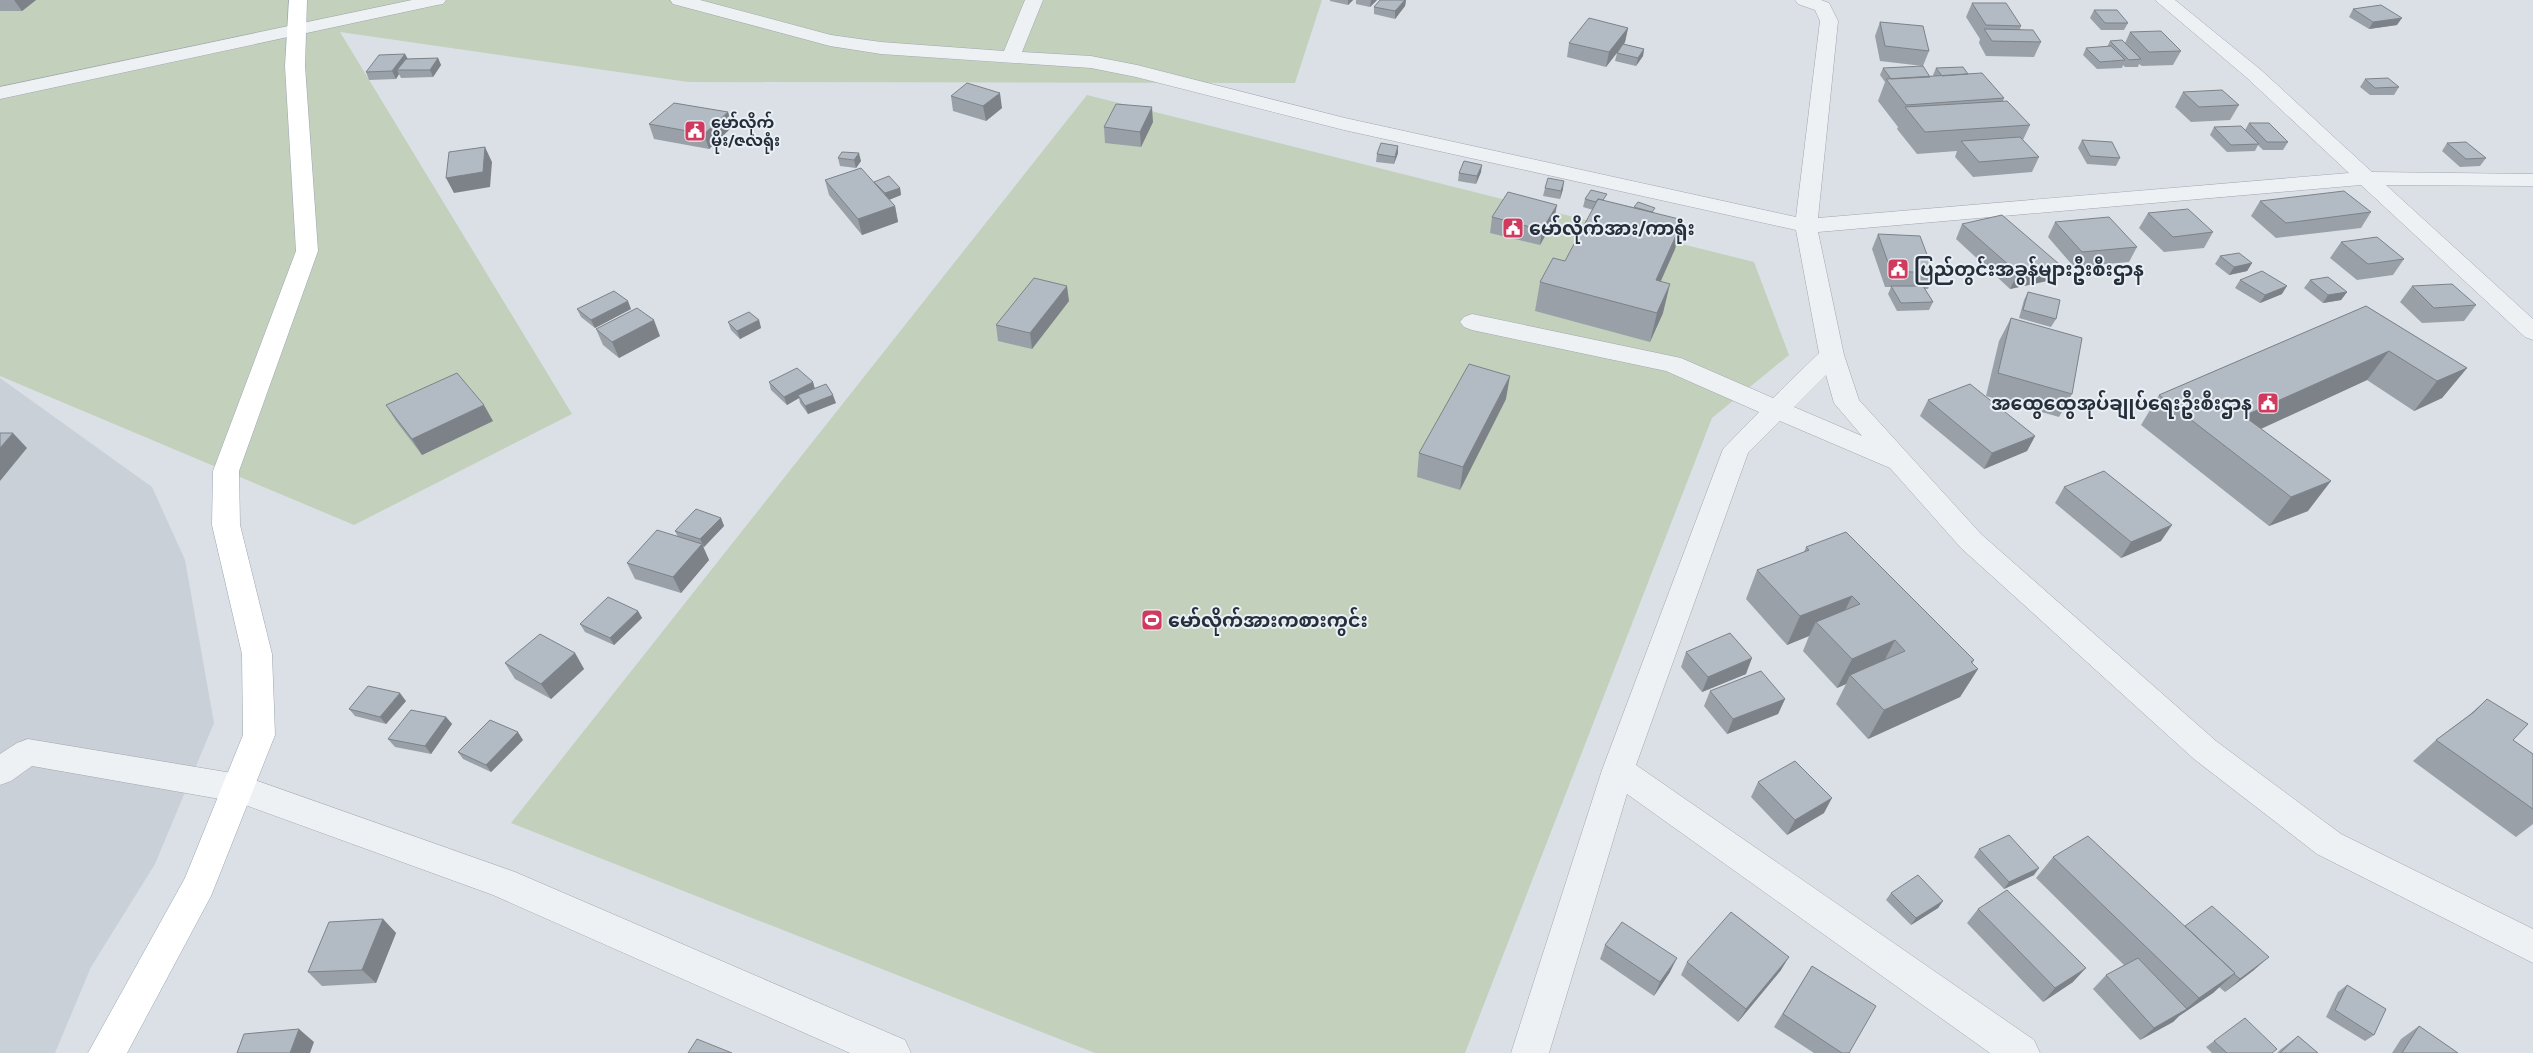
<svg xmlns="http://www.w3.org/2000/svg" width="2533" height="1053" font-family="Cabin,'Noto Sans Myanmar',sans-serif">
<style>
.built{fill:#c9d0d8}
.green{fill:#c3d0bc}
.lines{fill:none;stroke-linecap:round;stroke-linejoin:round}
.minor-casing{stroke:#a1a7b0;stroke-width:1}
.major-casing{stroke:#9aa6b2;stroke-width:1}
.minor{fill:#eef1f4;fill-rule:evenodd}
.major{fill:#fff;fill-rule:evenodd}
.wall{fill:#99a0a8}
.shaded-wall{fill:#7d8288}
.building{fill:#b2bac3;stroke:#7d8288}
.labels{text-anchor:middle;stroke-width:4;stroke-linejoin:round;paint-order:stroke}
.far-poi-label{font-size:16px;font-weight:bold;fill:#252f3c;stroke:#eaeff4;text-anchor:start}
.poi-label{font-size:19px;font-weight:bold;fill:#252f3c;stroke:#eaeff4;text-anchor:start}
</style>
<rect width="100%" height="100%" fill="#dbe0e6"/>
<path class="built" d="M0,378L152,487L185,560L214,723L155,864L91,967L55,1053H0Z"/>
<path class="green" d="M0,0H1322L1295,83L688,82L340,32L572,414L354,525L0,376Z
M1087,95L1754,262L1789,355L1712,418L1465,1053H1095L511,823Z"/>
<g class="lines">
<g class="minor-casing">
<path id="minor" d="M412,0H446L443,4L437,5L0,99V87Z
M670,0H700L831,35L881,42L1004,51L1025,0H1043L1022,52L1091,56L1137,65L1345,118L1796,217L1820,21L1815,10L1798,4L1795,0H1821L1829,3L1838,21L1818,218L2349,173L2247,78L2155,0H2175L2261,70L2372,172L2533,174V186L2386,185L2533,319V340L2525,337L2361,185L1818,232L1844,355L1859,400L1981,534L2216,741L2341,834L2533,929V963L2317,854L2194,759L1961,548L1890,468L1780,421L1748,453L1636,765L2034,1040L2040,1053H1990L1627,794L1549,1053H1511L1602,770L1723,449L1759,412L1666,371L1472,330L1464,327L1460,322L1464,317L1472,314L1681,358L1773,398L1819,353L1796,230L1344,130L1136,77L1091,68L881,54L830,46L673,4ZM1826,375L1834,403L1862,436L1794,407Z
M28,739L238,774L515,872L905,1040L911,1053H850L493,895L237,802L32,766L11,781L0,785V754L17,743Z"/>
</g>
<g class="major-casing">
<path id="major" d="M289,0H307L305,66L318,251L239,471L240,525L272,654L275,735L211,896L127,1053H88L185,878L243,735L242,654L212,525L213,471L296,251L285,66Z"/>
</g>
<use href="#minor" class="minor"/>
<use href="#major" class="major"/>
</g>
<path class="wall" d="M0,0H36L22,11H0Z
M1330,0H1353L1348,5L1330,1Z
M1356,0H1377L1370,7L1356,4Z
M1380,0H1406L1405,6L1395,19L1374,14V7Z
M1972,3L2021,26L2020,29L2041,42L2034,57L1986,56L1979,43L1980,39L1966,17Z
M2353,9L2397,25L2369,29L2349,17Z
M2094,10L2128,23L2124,30H2101L2090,18Z
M1880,22L1929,51L1923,66L1880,61L1875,36Z
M1628,28L1625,42L1624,44L1644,49L1643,56L1636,66L1615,61L1617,53L1606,67L1567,57L1569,43Z
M2130,32L2181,51L2173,65L2142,66L2139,64L2138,67H2125L2123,65L2122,68L2097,69L2083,55L2086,48L2107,47L2110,41L2125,43Z
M405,54L407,59L438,58L441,65L433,77L401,78L399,74L396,79L369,80L366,72Z
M1883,68L1930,77L1934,76L1933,75L1936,68L1968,74L2004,98L2003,101L2030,125L2023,140L2039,157L2032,172L1973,177L1955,157L1957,151L1917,154L1897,129L1898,127L1878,101L1885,82L1880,75Z
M2365,79L2399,87L2394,95H2370L2360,87Z
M2183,92L2239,105L2230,120L2191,122L2175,107Z
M951,96L1002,108L986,121L953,111Z
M728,112L732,127L709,149L654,139L649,124Z
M1153,122L1141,147L1105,143L1104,127Z
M2249,123L2288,142L2283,150H2263L2258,145L2255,151L2227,152L2210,135L2214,127L2245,130Z
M2082,140L2120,158L2116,166L2087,164L2078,148Z
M2447,143L2486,158L2480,166L2460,167L2442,151Z
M1398,146V153L1394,164L1376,162L1377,154Z
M838,158L861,161L856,168L840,166Z
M1481,172L1476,184L1458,181L1459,173Z
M825,180L874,183L900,188L901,195L889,200L895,206L898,222L862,235L829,195Z
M1545,188L1563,189L1560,199L1543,196Z
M1585,199L1606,201L1654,212L1675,249L1661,281L1663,313L1650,342L1535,311L1540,282L1565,261L1593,210L1583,207Z
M2260,201L2371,212L2361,228L2276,238L2251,216Z
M2148,213L2213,232L2204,248L2164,252L2139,228Z
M1492,217L1554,220L1540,245L1490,233Z
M2055,222L2137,247L2129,262L2074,267L2048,237Z
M1962,224L2059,264L2051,280L2010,289L1956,239Z
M1878,234L1934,273L1928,289H1925L1933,302L1929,310L1897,311L1888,294L1891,287H1885L1872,249Z
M2341,242L2404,259L2393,275L2357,280L2330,258Z
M2220,256L2252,263L2247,271L2229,275L2215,264Z
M2240,280L2282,294L2260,303L2235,288Z
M2310,280L2347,292L2341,300L2323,303L2304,288Z
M2412,286L2476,305L2464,321L2422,323L2400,302Z
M2028,292L2056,319L2051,327L2019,318L2024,300Z
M1069,301L1032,349L998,341L996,325Z
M2366,306L2467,368L2442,398L2414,411L2367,380L2261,429L2308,511L2269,526L2141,425L2159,395Z
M577,309H631L595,328L581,317Z
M2011,318L2072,394L2059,417L1986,396L1999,341Z
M759,320L761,328L740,339L731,330L728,322Z
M596,329L660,336L619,358L603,345Z
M769,382H813L815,389L836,403L808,414L800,403L799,398L787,405L771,390Z
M1506,399L1460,490L1417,477L1419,453Z
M1928,400L2035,436L2027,451L1984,469L1920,416Z
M386,405L493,421L422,455L396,421Z
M2064,487L2161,541L2121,558L2055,503Z
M721,518L724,526L704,547H703L709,560L681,593L635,579L627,563L678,537L675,531Z
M1806,547L1972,663L1978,669L1960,697L1868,739L1836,704L1846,684L1837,688L1803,651L1809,636L1787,645L1746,599L1757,570L1804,552Z
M638,611L642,618L614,645L585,632L580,624Z
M1686,652L1746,674L1702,692L1681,667Z
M575,653L584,669L551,699L515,679L505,663Z
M1710,691L1785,699L1778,714L1727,734L1704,706Z
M2487,699L2513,740L2533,754V824L2516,837L2413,761L2436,740L2468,716Z
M406,701L386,724L355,716L349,709Z
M446,717L452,724L431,754L395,747L388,739Z
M523,740L491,772L463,759L458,752Z
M1758,782L1824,813L1787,835L1751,797Z
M1979,849L2034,875L2004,889L1974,857Z
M2053,857L2185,926L2254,970L2225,992L2219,987L2213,993L2179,1016L2173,1022L2140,1040L2093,989L2106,975L2124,965L2036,878Z
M1891,893L1943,901L1938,908L1911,925L1886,900Z
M1978,909L2073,982L2043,1002L1967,923Z
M383,919L396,933L376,983L322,986L308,972Z
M1605,945L1670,972L1654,996L1600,959Z
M1687,962L1781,970L1738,1022L1681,975Z
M1812,966L1849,1053H1814L1774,1027Z
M2347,985L2374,1035L2365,1041L2326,1017L2338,992Z
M2419,1026L2458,1053H2392L2401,1039Z
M2298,1036L2318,1053H2277L2281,1049Z
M2214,1041L2272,1053H2212L2206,1047Z"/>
<path class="shaded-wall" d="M14,0H36L22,11Z
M1348,0H1353L1348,5Z
M1371,0H1377L1370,7Z
M1405,0H1406L1405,6L1395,19V11Z
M2402,18L2397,25L2369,29L2373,22Z
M1628,28L1625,42L1606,67L1609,52Z
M1644,49L1643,56L1636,66L1638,58Z
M405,54L409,61L397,70L399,74L396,79L392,71Z
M438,58L441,65L433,77L430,70Z
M1000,93L1002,108L986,121L983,106Z
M1152,107L1153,122L1141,147L1140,132Z
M728,112L732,127L709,149L704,134Z
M1398,146V153L1394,164L1395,157Z
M485,147L492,162L490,187L454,193L446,178Z
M859,153L861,161L856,168L854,160Z
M1482,165L1481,172L1476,184L1477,176Z
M1564,181L1563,189L1560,199L1561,191Z
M900,188L901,195L886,201L885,193Z
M1557,205L1554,220L1540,245L1542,230Z
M895,206L898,222L862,235L858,219Z
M1683,220L1675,249L1648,309L1656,280Z
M2252,263L2247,271L2229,275L2234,267Z
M2059,264L2051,280L2010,289L2018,273Z
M1670,284L1663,313L1650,342L1657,313Z
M1067,286L1069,301L1032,349L1030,333Z
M2287,286L2282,294L2260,303L2265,295Z
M2347,292L2341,300L2323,303L2328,295Z
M628,301L631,309L595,328L591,320Z
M654,320L660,336L619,358L612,342Z
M759,320L761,328L740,339L737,331Z
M2389,351L2367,380L2223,446L2244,416Z
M2467,368L2442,398L2414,411L2437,381Z
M1510,376L1506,399L1460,490L1463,467Z
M813,382L815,390L798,395L799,398L787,405L784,397Z
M833,395L836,403L808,414L805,406Z
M484,405L493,421L422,455L412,439Z
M13,433L27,448L0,481V448Z
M2035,436L2027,451L1984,469L1992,453Z
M2331,481L2308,511L2269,526L2291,497Z
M721,518L724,526L704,547L700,539Z
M2172,525L2161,541L2121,558L2131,542Z
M702,544L709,560L681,593L673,577Z
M1852,596L1838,625L1816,622L1809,636L1787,645L1800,616Z
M638,611L642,618L614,645L610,638Z
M1895,640L1880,669L1850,675L1846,684L1837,688L1852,659Z
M575,653L584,669L551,699L541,684Z
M1752,658L1746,674L1702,692L1708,677Z
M1974,660L1965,674L1978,669L1960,697L1868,739L1884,710Z
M400,693L406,701L386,724L380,717Z
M1785,699L1778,714L1727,734L1733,719Z
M446,717L452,724L431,754L425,746Z
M518,732L523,740L491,772L486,765Z
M1832,798L1824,813L1787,835L1795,820Z
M2039,868L2034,875L2004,889L2009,882Z
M1943,901L1938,908L1911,925L1916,918Z
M383,919L396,933L376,983L362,970Z
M1789,957L1781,970L1738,1022L1746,1009Z
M2269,957L2254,970L2225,992L2240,979Z
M1677,958L1670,972L1654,996L1660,982Z
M2086,968L2073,982L2043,1002L2055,988Z
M2235,973L2213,993L2179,1016L2173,1022L2140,1040L2154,1028L2186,1009L2199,998Z
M299,1029L314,1042L310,1053H290Z"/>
<path class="building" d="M1380,0H1405L1395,11L1374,7Z
M1972,3H2006L2021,26L1986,25Z
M2381,5L2402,18L2373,22L2353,9Z
M2094,10H2117L2128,23H2105Z
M1589,18L1628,28L1609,52L1569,43Z
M1880,22L1923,26L1929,51L1885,46Z
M1984,29L2033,30L2041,42L1992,41Z
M2161,31L2181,51L2149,52L2130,32Z
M2122,40L2141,59L2129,60L2110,41Z
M1623,44L1644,49L1638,58L1617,53Z
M2111,46L2125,60L2100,62L2086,48Z
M405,54L392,71L366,72L379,55Z
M438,58L430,70H397L406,59Z
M1923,66L1930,77L1891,79L1883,68Z
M1963,67L1968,74L1942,76L1936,68Z
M1982,73L2004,98L1906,105L1886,79Z
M2388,78L2399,87L2375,88L2365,79Z
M967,83L1000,93L983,106L951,96Z
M2222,90L2239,105L2199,107L2183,92Z
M2007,101L2030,125L1925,132L1905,107Z
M674,103L728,112L704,134L649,124Z
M1116,104L1152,107L1140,132L1104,127Z
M2249,123H2269L2288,142H2267Z
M2241,126L2259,144L2231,145L2214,127Z
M2020,137L2039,157L1979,162L1961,141Z
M2082,140L2112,142L2120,158L2090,156Z
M2466,142L2486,158L2466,159L2447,143Z
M1381,143L1398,146L1395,157L1377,154Z
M485,147L483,172L446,178L449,152Z
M842,152L859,153L854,160L838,158Z
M1464,161L1482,165L1477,176L1459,173Z
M861,168L895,206L858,219L825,180Z
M889,176L900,188L885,193L874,182Z
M1548,178L1564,181L1561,191L1545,188Z
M1591,190L1607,194L1603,200L1598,199L1596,202L1585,199Z
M2344,191L2371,212L2286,223L2260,201Z
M1508,192L1557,205L1542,230L1492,217Z
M1598,199L1683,220L1656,280L1670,284L1657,313L1540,282L1553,258L1565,261Z
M1638,202L1655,208L1652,212L1634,207Z
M2188,209L2213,232L2173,237L2148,213Z
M2002,215L2059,264L2018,273L1962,224Z
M2109,217L2137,247L2082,252L2055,222Z
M1878,234L1920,236L1934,273L1891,271Z
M2377,237L2404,259L2368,264L2341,242Z
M2239,253L2252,263L2234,267L2220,256Z
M2262,271L2287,286L2265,295L2240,280Z
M2328,277L2347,292L2328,295L2310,280Z
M1034,278L1067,286L1030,333L996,325Z
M2452,284L2476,305L2434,308L2412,286Z
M1891,286H1923L1933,302L1901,303Z
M614,291L628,301L591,320L577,309Z
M2028,292L2060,300L2056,319L2023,310Z
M2366,306L2467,368L2437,381L2389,351L2244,416L2331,481L2291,497L2159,395Z
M637,308L654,320L612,342L596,329Z
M749,312L759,320L737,331L728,322Z
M2011,318L2082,338L2072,394L1998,373Z
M1469,364L1510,376L1463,467L1419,453Z
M797,368L813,382L784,397L769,382Z
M457,373L484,405L412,439L386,405Z
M826,384L833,395L805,406L798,395Z
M1970,384L2035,436L1992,453L1928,400Z
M0,433H13L0,448Z
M2104,471L2172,525L2131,542L2064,487Z
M696,509L721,518L700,539L675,531Z
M657,530L702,544L673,577L627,563Z
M1846,532L1974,660L1971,662L1978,669L1884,710L1850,675L1905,651L1895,640L1852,659L1816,622L1860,604L1852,596L1800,616L1757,570L1809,550L1806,547Z
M608,597L638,611L610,638L580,624Z
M1730,633L1752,658L1708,677L1686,652Z
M540,634L575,653L541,684L505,663Z
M1761,671L1785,699L1733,719L1710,691Z
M368,686L400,693L380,717L349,709Z
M2487,699L2528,724L2513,740L2533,754V809L2436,740L2474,712Z
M411,710L446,717L425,746L388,739Z
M490,720L518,732L486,765L458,752Z
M1795,761L1832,798L1795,820L1758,782Z
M2009,835L2039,868L2009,882L1979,849Z
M2088,836L2235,973L2199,998L2053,857Z
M1918,875L1943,901L1916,918L1891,893Z
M2007,890L2086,968L2055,988L1978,909Z
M2212,906L2269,957L2240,979L2234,974L2235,973L2185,926Z
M1731,912L1789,957L1746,1009L1687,962Z
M383,919L362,970L308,972L329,922Z
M1622,922L1677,958L1660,982L1605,945Z
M2138,958L2187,1009L2154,1028L2106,975Z
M1812,966L1876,1006L1849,1053H1842L1783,1014Z
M2347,985L2386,1009L2374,1035L2335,1010Z
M2245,1018L2277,1049L2272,1053H2227L2214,1041Z
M2419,1026L2458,1053H2402Z
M299,1029L290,1053H237L244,1034Z
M2298,1036L2318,1053H2280Z
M697,1039L732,1053H688Z"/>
<defs>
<g id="civic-square" transform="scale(1.125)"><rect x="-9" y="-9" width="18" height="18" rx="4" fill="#d13a5f" stroke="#eaeff4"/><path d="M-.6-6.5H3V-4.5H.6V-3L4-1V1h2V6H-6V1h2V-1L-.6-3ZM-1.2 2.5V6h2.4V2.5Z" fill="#fff"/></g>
<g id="stadium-square" transform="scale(1.125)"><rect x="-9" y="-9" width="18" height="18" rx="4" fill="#d13a5f" stroke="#eaeff4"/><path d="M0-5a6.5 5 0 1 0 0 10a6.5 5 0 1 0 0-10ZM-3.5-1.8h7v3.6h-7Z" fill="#fff"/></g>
</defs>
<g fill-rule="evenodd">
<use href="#civic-square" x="695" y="131"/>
<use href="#civic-square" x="1513" y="228"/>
<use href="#civic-square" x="1898" y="269"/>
<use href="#civic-square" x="2268" y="403"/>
<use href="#stadium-square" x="1152" y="620"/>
</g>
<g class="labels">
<g class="far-poi-label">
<text x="711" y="128">မော်လိုက်<tspan x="711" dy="18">မိုး/ဇလရုံး</tspan></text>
</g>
<g class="poi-label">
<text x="1529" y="235">မော်လိုက်အား/ကာရုံး</text>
<text x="1914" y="276">ပြည်တွင်းအခွန်များဦးစီးဌာန</text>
<text x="2252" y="410" text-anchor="end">အထွေထွေအုပ်ချုပ်ရေးဦးစီးဌာန</text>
<text x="1168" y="627">မော်လိုက်အားကစားကွင်း</text>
</g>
</g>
</svg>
